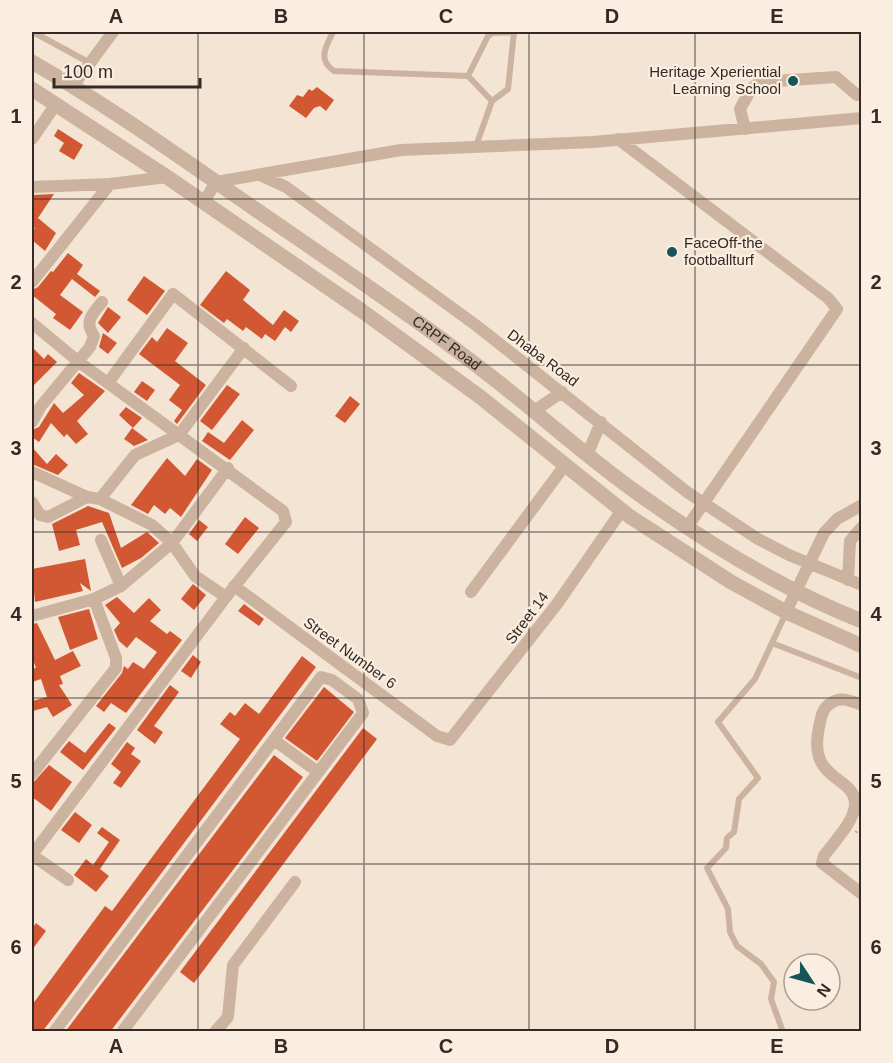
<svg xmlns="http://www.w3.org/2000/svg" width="893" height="1063" font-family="Arial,sans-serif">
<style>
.building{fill:#d25833}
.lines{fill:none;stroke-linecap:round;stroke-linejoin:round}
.path{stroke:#b79d8a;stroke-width:1.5;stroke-dasharray:3 3;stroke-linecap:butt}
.service{stroke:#cbb39f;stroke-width:6}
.minor{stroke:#cbb39f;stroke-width:12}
.tertiary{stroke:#cbb39f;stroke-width:15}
.grid{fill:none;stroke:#342924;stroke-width:1.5;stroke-opacity:0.55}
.poi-dot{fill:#165559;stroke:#faeee0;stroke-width:2}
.labels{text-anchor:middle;stroke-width:4.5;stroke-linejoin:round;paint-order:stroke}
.poi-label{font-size:15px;fill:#342924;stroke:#faeee0;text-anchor:end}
.street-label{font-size:15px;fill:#342924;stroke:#faeee0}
.neatline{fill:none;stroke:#342924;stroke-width:2}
.grid-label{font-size:20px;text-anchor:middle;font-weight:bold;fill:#342924}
</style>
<rect width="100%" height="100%" fill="#f3e4d4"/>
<path class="building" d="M317,87L334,100L326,111L320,106L314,108L306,118L289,106L297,95L303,97L309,89L312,91Z
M58,129L83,145L74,160L59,151L64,143L54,136Z
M54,194L38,218L56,233L45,251L32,240V233L35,228L32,227V195Z
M68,253L83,265L77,274L100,291L95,297L72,279L60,295L83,312L70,330L53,318L56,314L32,295V290L38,287L51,271L53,272Z
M226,271L250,290L243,300L273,325L284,310L299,321L291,332L285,327L275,341L265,334L262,339L246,327L243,331L227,319L224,323L200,305Z
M144,276L165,291L147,315L127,300Z
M108,307L121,317L108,333L98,323Z
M167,328L188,343L175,361L206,385L177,424L174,421L182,410L169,400L180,385L139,354L152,337L157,342Z
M103,333L117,343L108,354L99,347Z
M32,347L44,359L48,354L57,362L32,387Z
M79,373L105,391L77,421L88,434L76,444L67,434L64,437L51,423L39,442L32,437V430L39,427L54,403L63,413L84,395L71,383Z
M142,381L155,390L147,401L134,392Z
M227,385L240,394L212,430L200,421Z
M350,396L360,404L345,423L335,416Z
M126,407L142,418L133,428L119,415Z
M242,420L254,430L230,460L202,441L208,432L224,443Z
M132,428L148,440L134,446L124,439Z
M32,447L47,464L56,454L68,465L58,475L32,464Z
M167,458L185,476L197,459L212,470L181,517L170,508L165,514L154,505L148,514L131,505Z
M88,506L109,513L121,548L147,532L159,543L141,558L122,568L102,522L76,530L80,545L59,551L52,524Z
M245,517L259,528L238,554L225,544Z
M199,520L208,527L197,541L189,534Z
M85,559L91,591L80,583L83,591L35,602L32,569Z
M193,584L206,595L194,610L181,599Z
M117,597L134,613L149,598L161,610L150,621L167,634L170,631L182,640L126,713L111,703L104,712L96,706L122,673L124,666L128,669L133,662L144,669L157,652L136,637L127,648L119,641L114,630L120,623L105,605Z
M244,604L264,619L259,626L238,611Z
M89,609L98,639L70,650L58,617Z
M37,623L55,660L73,651L81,666L60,676L63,684L59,685L72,705L53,717L47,707L33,711L32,705V701L47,697L41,679L32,682V669L36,668L32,657V624Z
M193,655L201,662L191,678L181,671Z
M302,656L316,667L58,1011L42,1032H32V1005L105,906L112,911L240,739L220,724L230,712L235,716L245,703L259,714Z
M170,685L179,692L154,726L163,732L155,744L137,730Z
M324,687L354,712L317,761L285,738Z
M109,723L116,728L83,770L60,752L69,741L85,753Z
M363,728L377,739L194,983L180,972Z
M127,742L135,748L131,754L141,761L121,788L113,783L121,772L111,764Z
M274,755L303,777L277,812L110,1032H65Z
M49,765L72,782L51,811L32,797V784Z
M75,812L92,825L79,843L61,830Z
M102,827L120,840L100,869L109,876L96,892L74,875L86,859L93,865L109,842L97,833Z
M36,923L46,931L32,950V929Z"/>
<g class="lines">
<path class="path" d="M855,831L858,833L862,830"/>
<path class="service" d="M33,32L90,63
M333,32C326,47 317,59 334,71L468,76L492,101
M468,76L488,36L492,33L513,32
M476,146L492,101L508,89L514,32
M772,643L862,678
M783,1032L771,999L774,982L761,964L737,946L730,932L728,909L707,868L726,848L727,838L734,832L739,799L758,778L718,722L755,679L786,613"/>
<path class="minor" d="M73,86L113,32
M745,129L740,109L751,89L760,82L836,77L857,95
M32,139L56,104
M618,139L828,298L837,309L688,526
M260,175L286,187L477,326L687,492L758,539L789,555L862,585
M32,187L110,184L167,177
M204,202L216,182L401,150L593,142L862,118
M32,282L110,184
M32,323L79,362L283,511L286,522L226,597L32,855
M108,383L173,294L291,386
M534,411L562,392
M32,422L41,406L90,347L94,336C84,321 92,315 102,302
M588,453L601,422
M32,472L87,497L100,499L152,525L172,543L195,576L226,597
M100,499L135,455L179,435L244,348
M32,502L40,515L48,517L87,497
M101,540L121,586
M848,580L850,541L862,527
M234,586L437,736L450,740L557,604L622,510
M471,592L565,465
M786,612L824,533L837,519L862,505
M32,616L94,599L121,586L172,543L228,468
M862,705C851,701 841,696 831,703C822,708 821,718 819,727C807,784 856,774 855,805C854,822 833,843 824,856L822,863L862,894
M274,740L318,772
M32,774L116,668V658L94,599
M32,855L68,880
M54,1032L321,677L332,680L358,699L363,713L122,1032
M215,1032L228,1017L233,965L295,882"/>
<g class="tertiary">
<path id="s1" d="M32,62C109,106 181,158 255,209C335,264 416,318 493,378C543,417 591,461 643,497C710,545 784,590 862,621"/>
<path d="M32,89L167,177L362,311L479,396L629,516L731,582L786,612L862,646"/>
</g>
</g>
<path class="grid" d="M198,32V1032M364,32V1032M529,32V1032M695,32V1032M32,199H862M32,365H862M32,532H862M32,698H862M32,864H862"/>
<g class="poi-dot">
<circle cx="793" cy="81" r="6"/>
<circle cx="672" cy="252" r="6"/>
</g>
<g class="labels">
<g class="poi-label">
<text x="781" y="77">Heritage Xperiential<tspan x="781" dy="17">Learning School</tspan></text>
<text x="684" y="248" text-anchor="start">FaceOff-the<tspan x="684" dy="17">footballturf</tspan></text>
</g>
<g class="street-label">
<text dy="5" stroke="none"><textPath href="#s1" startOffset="501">CRPF Road</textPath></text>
<text transform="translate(543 358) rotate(37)" y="5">Dhaba Road</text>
<text transform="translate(527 618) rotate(-53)" y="5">Street 14</text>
<text transform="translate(350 653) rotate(36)" y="5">Street Number 6</text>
</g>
</g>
<rect width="893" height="1063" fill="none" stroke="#faeee0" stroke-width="66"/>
<g transform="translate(812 982) rotate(126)"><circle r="28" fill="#faeee0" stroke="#ab9f95" stroke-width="1.5"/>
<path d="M0-4.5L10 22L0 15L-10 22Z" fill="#165559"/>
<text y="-9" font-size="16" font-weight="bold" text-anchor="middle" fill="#342924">N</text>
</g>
<path d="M54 78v9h146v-9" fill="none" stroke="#342924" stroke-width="3"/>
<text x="63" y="78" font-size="18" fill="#342924" stroke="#faeee0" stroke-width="4.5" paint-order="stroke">100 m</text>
<rect x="33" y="33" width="827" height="997" class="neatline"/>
<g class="grid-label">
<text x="116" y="23">A</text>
<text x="281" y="23">B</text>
<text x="446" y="23">C</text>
<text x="612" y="23">D</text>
<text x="777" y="23">E</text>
<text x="16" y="123">1</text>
<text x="876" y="123">1</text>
<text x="16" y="289">2</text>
<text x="876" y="289">2</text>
<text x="16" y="455">3</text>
<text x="876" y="455">3</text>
<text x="16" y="621">4</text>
<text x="876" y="621">4</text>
<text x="16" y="788">5</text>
<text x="876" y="788">5</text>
<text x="16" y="954">6</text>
<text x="876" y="954">6</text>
<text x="116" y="1053">A</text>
<text x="281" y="1053">B</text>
<text x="446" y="1053">C</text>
<text x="612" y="1053">D</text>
<text x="777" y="1053">E</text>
</g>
</svg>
